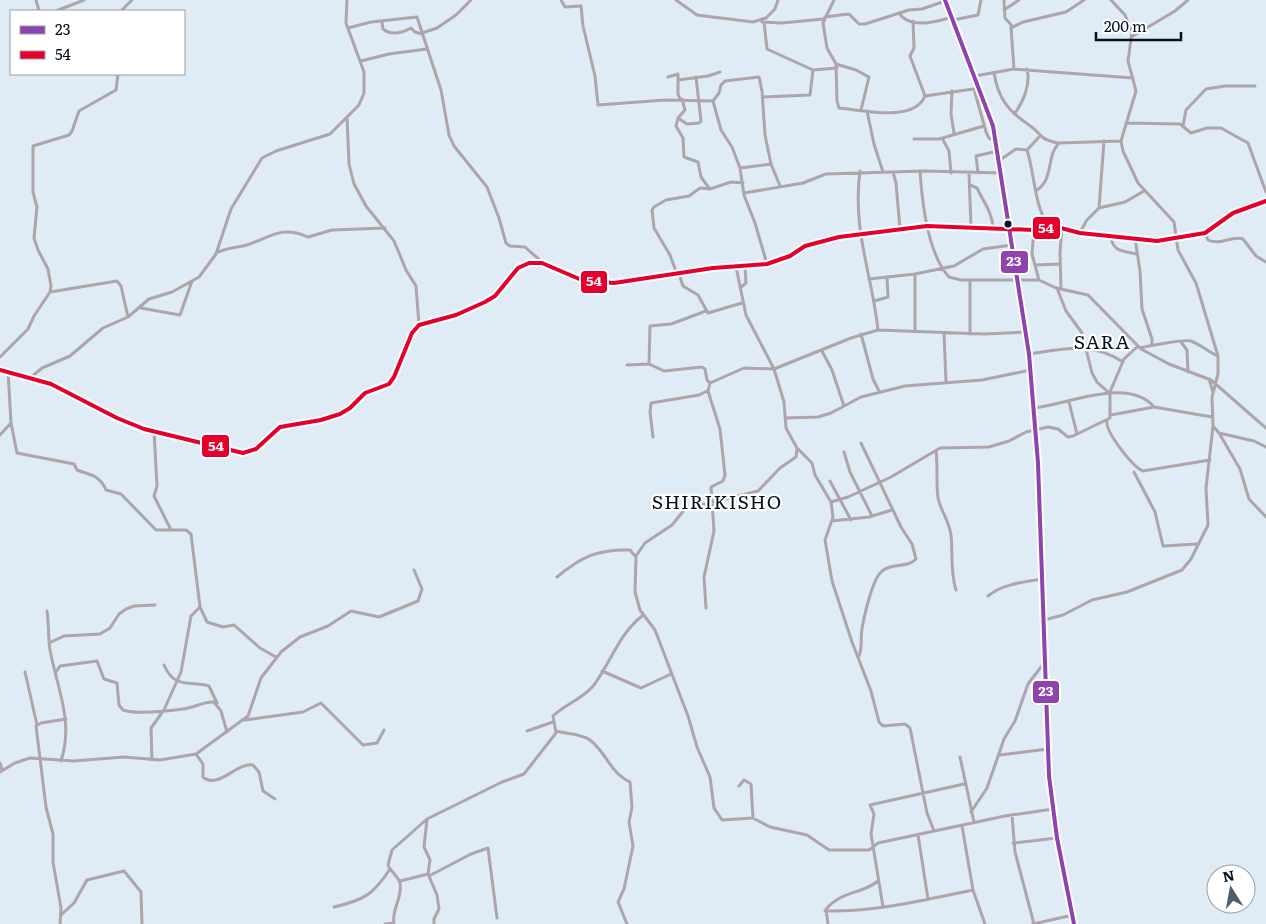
<svg xmlns="http://www.w3.org/2000/svg" width="1266" height="924" font-family="Literata,serif">
<style>
.lines{fill:none;stroke-linecap:round;stroke-linejoin:round}
.street{stroke:#ada5a9;stroke-width:3}
.bus-1-casing{stroke:#fff;stroke-width:8}
.bus-2-casing{stroke:#fff;stroke-width:8}
.bus-1{stroke:#8e44ad;stroke-width:4}
.bus-2{stroke:#e4002b;stroke-width:4}
.bus-dot{fill:#001220;stroke:#fff;stroke-width:2}
.labels{text-anchor:middle;stroke-width:4.5;stroke-linejoin:round;paint-order:stroke}
.quarter-label{font-size:19px;letter-spacing:1px;fill:#001220;stroke:#fff}
.line-badge{stroke:#fff;stroke-width:2}
.badge-label{font-size:14px;text-anchor:middle;font-weight:bold;fill:#fff}
</style>
<rect width="100%" height="100%" fill="#dfebf5"/>
<g class="lines">
<path class="street" d="M36,0L39,11
M561,0L565,7L581,6L583,26L595,76L598,105L665,100L713,101L721,130L732,147L740,168L744,195L755,223L767,264
M676,0L697,15L753,22L766,18L775,9L778,0
M834,0L823,23L827,48L836,64L856,70L869,77L861,110
M945,0L993,126L1029,354L1038,463L1049,776L1057,838L1074,924
M1004,0L1005,18L1013,27L1023,22L1066,12L1084,0
M1004,10L1019,0
M56,11L84,0
M121,11L132,0
M899,13C909,29 937,22 952,17
M825,17L849,14L859,24H865L909,10L922,9L945,1
M953,20L978,15L981,0
M382,22L383,29C392,36 402,33 411,28L415,32L422,34
M762,22L782,23L823,19
M764,22L767,49L813,70L837,68
M348,28L371,22L417,17L441,90L449,135L454,146L487,187L499,218L506,243L510,246L525,247L542,262
M422,33L437,28L456,15L471,0
M1133,36L1175,11L1188,0
M361,61L389,54L427,49
M836,64L837,101L839,108C862,110 914,123 925,96L910,56L914,48L913,21
M1014,69L1133,78
M994,73C998,98 1008,111 1029,125C1044,135 1036,138 1058,143
M975,76L1014,69L1011,27
M668,77L678,74V94L680,99
M678,80L708,76L720,72
M974,89L986,132L989,138L996,142
M952,91L951,114L954,133
M925,96L980,88
M763,97L810,95L813,70
M682,99L685,110L678,118L676,126L683,138L684,157L698,162L701,177L709,188
M713,101L719,93L721,85L725,81L759,77L762,91L765,135L771,164
M867,111L874,144L883,172
M1014,114C1023,103 1031,84 1027,69
M347,117L349,164L354,184L366,206L394,241L406,270L416,286L419,325
M678,118L687,124L699,123L701,121L696,77
M1126,123L1180,124L1191,133L1207,128H1221L1248,143L1266,192
M1183,126L1186,110L1206,89L1225,86H1255
M1039,137L1027,150C1035,175 1034,206 1049,227
M942,138L949,151L951,173
M914,139H939L984,126
M1000,160L1016,149L1027,150
M740,168L771,164L780,186
M860,171C852,230 872,274 878,330
M920,171C922,202 927,253 949,277L961,280H1039L1056,288L1088,295L1141,349L1169,364L1211,380L1266,428
M893,172L896,183L900,229
M978,173L976,156L998,151
M969,174L971,227
M970,185L977,188C983,201 992,212 993,227
M1037,190C1054,179 1046,156 1059,143L1121,141
M744,193L803,183L826,174L924,171L1002,173
M1099,208L1125,202L1144,191
M1034,230L1032,254L1039,280
M1080,232L1087,220L1099,208L1104,141
M1205,233L1208,240C1221,246 1231,235 1243,239L1256,256L1266,262
M1111,236C1112,252 1124,251 1137,254
M1135,238L1140,271L1142,309L1152,339V344
M216,253C226,248 233,248 243,246C269,239 280,224 308,237L332,230L385,228
M1036,265L1060,264
M736,267L746,315L774,369L784,402L786,428L797,448L796,457L780,468L758,491L685,509L672,525L645,543L636,556L635,592L640,610L655,630L688,716L697,747L710,777L714,808L722,820L753,818L770,827L807,835L829,850H869L878,843L1005,816L1053,809
M677,274L670,255L654,228L652,210L654,207L666,200L689,196L700,188L710,189L731,182L743,183
M679,274L683,286L698,295L708,313L742,303
M915,274L954,266L983,249L1012,245
M869,279L915,274V331
M970,280V334
M740,288L746,283L745,267
M1057,288L1066,311L1082,333L1092,373L1097,382L1108,392
M1061,289L1060,252L1062,228
M50,292L117,281L121,286L128,317
M874,301L888,297L887,277
M141,308L180,315L192,281
M944,333L946,382
M861,334L873,379L879,391
M1181,342L1187,350L1188,372
M1140,348C1147,346 1186,339 1191,341C1201,345 1209,352 1218,356
M822,351L832,370L844,406
M1029,354C1063,349 1092,341 1123,362
M0,357L28,329L34,316L50,292L51,286L48,269L38,250L34,238L37,207L33,192V146L69,135L72,131L79,111L116,90L118,74
M649,364L650,326L671,324L706,311
M627,365L649,364L664,371L702,367L705,369L707,380L710,383
M0,370L51,384L117,418L144,429L243,453L256,449L280,427L321,420L340,414L350,408L365,393L389,384L394,377L412,333L419,325L456,315L485,302L495,296L518,268L529,263H542L584,281L614,283L713,268L767,264L790,256L805,246L839,237L927,226L1034,230L1057,227L1080,233L1157,241L1205,233L1233,213L1266,201
M8,371L11,423L17,453L74,464L77,470C90,475 100,475 106,490L121,494L156,530H186L191,534L200,607L191,616L181,672L164,710L151,728L152,760
M30,378L42,368L70,356L103,328L128,317L149,299L172,292L199,277L216,254L231,209L262,158L276,151L330,134L359,105L364,93V72L346,23L347,0
M1209,379L1213,392
M1069,402L1077,434
M1033,408C1067,405 1128,376 1154,407
M1111,415L1154,407L1212,417
M785,418L818,417L831,413L861,397L905,386L982,380L1031,370
M1107,421C1105,432 1133,467 1143,471L1210,460
M1213,426L1219,433L1254,441L1266,447
M154,431L157,486L154,496L171,530
M1219,433L1240,469L1249,499L1266,517
M0,435L11,423
M653,437L650,412L651,403L699,395L707,391
M797,448L812,463L815,475L831,502L833,517L825,540L832,581L852,642L871,691L879,722L883,726L905,724L910,728L927,813L934,831
M936,451C938,467 936,483 938,498C941,512 949,520 951,535C953,554 950,571 956,590
M844,452L850,472L872,516
M1134,472L1155,512L1163,546L1197,544
M830,481L851,520
M831,502L848,497L891,477L940,448L989,447L1009,441L1026,432L1048,427L1058,429L1068,437L1073,436L1110,418V392L1124,359L1138,346
M832,521L869,517L892,510
M557,577C581,557 597,549 630,550L635,556
M988,596C1002,584 1024,582 1042,579
M200,607L207,622L223,627L234,625L260,648L276,657
M706,608L704,577L714,531L711,487L723,481L725,475L720,429L708,391L710,383L744,368L774,369L851,338L878,330L984,334L1026,332
M47,611C49,625 48,637 50,650C57,688 74,721 61,761
M1044,620L1063,615L1092,600L1127,592L1182,570L1191,559L1208,525L1206,488L1213,426L1212,397L1218,374V356L1196,283L1178,250L1174,222L1138,183L1123,151L1121,141L1136,91L1128,61L1132,32L1125,15L1111,0
M49,643L64,636L100,634L110,628L119,614L126,609L134,606L155,605
M859,656C863,646 860,638 862,629C864,616 872,582 880,573C889,562 907,569 916,559L912,544L901,527L861,443
M164,665C175,690 189,680 209,686L217,703
M602,671L641,688L671,674
M25,672L37,725
M56,672L60,666L97,661L104,679L117,683L119,705L123,710C137,715 168,711 183,709C195,708 203,701 214,702L221,711L227,732
M245,720L303,712L321,703L363,745L377,743L384,730
M527,731L553,722
M556,731C566,734 580,733 590,740C606,752 611,774 630,782L632,807L629,822L633,846L624,889L618,902L627,924
M196,754L203,764V777C218,790 237,762 253,765L259,772L263,791L275,799
M1000,755L1048,749
M960,757L974,822
M0,763L2,770
M0,772L15,763L30,758L74,761L124,757L160,760L196,754L248,716L261,678L281,652L300,637L328,626L351,611L379,617L418,601L422,589L414,570
M739,786L744,780L751,784L753,818
M971,812L987,788L1004,739L1015,721L1028,684L1044,663
M1012,815L1015,852L1034,924
M427,819L424,847L430,860L428,874L437,895L439,909L434,919V924
M962,826L973,890L985,924
M918,835L928,899
M1013,843L1057,838
M429,876L471,854L488,848L497,918
M400,881L428,874
M334,907C364,900 373,895 390,869
M883,907L871,834L874,814L870,805L964,784
M825,911C875,912 924,900 973,890
M61,915L74,903L87,880L124,871L141,892L142,924
M60,924L61,908L53,862V834L46,807L36,726L41,723L66,719
M385,924L394,923
M394,924C391,910 403,897 400,883C398,876 391,872 388,865L392,850L427,819L502,782L524,774L556,733L553,716C565,704 583,699 594,685C611,662 619,634 642,616
M828,924L826,909C843,890 863,894 878,881
M1033,924L1073,915"/>
<g class="bus-1-casing">
<path id="bus-1" d="M945,0L993,126L1029,354L1038,463L1049,776L1057,838L1074,924"/>
</g>
<g class="bus-2-casing">
<path id="bus-2" d="M0,370L51,384L117,418L144,429L243,453L256,449L280,427L321,420L340,414L350,408L365,393L389,384L394,377L412,333L419,325L456,315L485,302L495,296L518,268L529,263H542L584,281L614,283L713,268L767,264L790,256L805,246L839,237L927,226L1034,230L1057,227L1080,233L1157,241L1205,233L1233,213L1266,201"/>
</g>
<use href="#bus-1" class="bus-1"/>
<use href="#bus-2" class="bus-2"/>
</g>
<circle class="bus-dot" cx="1008" cy="224" r="4.5"/>
<g class="labels">
<g class="quarter-label">
<text x="1102" y="349">SARA</text>
<text x="717" y="509">SHIRIKISHO</text>
</g>
</g>
<g class="line-badge">
<rect x="1032" y="216" width="29" height="24" rx="5" fill="#e4002b"/>
<rect x="1000" y="250" width="29" height="24" rx="5" fill="#8e44ad"/>
<rect x="580" y="270" width="28" height="24" rx="5" fill="#e4002b"/>
<rect x="201" y="434" width="29" height="24" rx="5" fill="#e4002b"/>
<rect x="1032" y="680" width="28" height="24" rx="5" fill="#8e44ad"/>
</g>
<g class="badge-label">
<text x="1046" y="233">54</text>
<text x="1014" y="266">23</text>
<text x="594" y="286">54</text>
<text x="216" y="451">54</text>
<text x="1046" y="696">23</text>
</g>
<rect x="10" y="10" width="175" height="65" fill="#ffffff" stroke="#99a0a6"/>
<rect x="20" y="26" width="25" height="8" fill="#8e44ad" stroke="#99a0a6"/>
<text x="55" y="35" font-size="15" fill="#001220">23</text>
<rect x="20" y="51" width="25" height="8" fill="#e4002b" stroke="#99a0a6"/>
<text x="55" y="60" font-size="15" fill="#001220">54</text>
<g transform="translate(1231 889) rotate(349)"><circle r="24" fill="#ffffff" stroke="#99a0a6"/>
<path d="M0-4L9 19L0 12L-9 19Z" fill="#4e5e6b"/>
<text y="-8" font-size="14" font-weight="bold" text-anchor="middle" fill="#001220">N</text>
</g>
<path d="M1096 32v8h85v-8" fill="none" stroke="#001220" stroke-width="2.5"/>
<text x="1104" y="32" font-size="15" fill="#001220" stroke="#ffffff" stroke-width="4" paint-order="stroke">200 m</text>
</svg>
